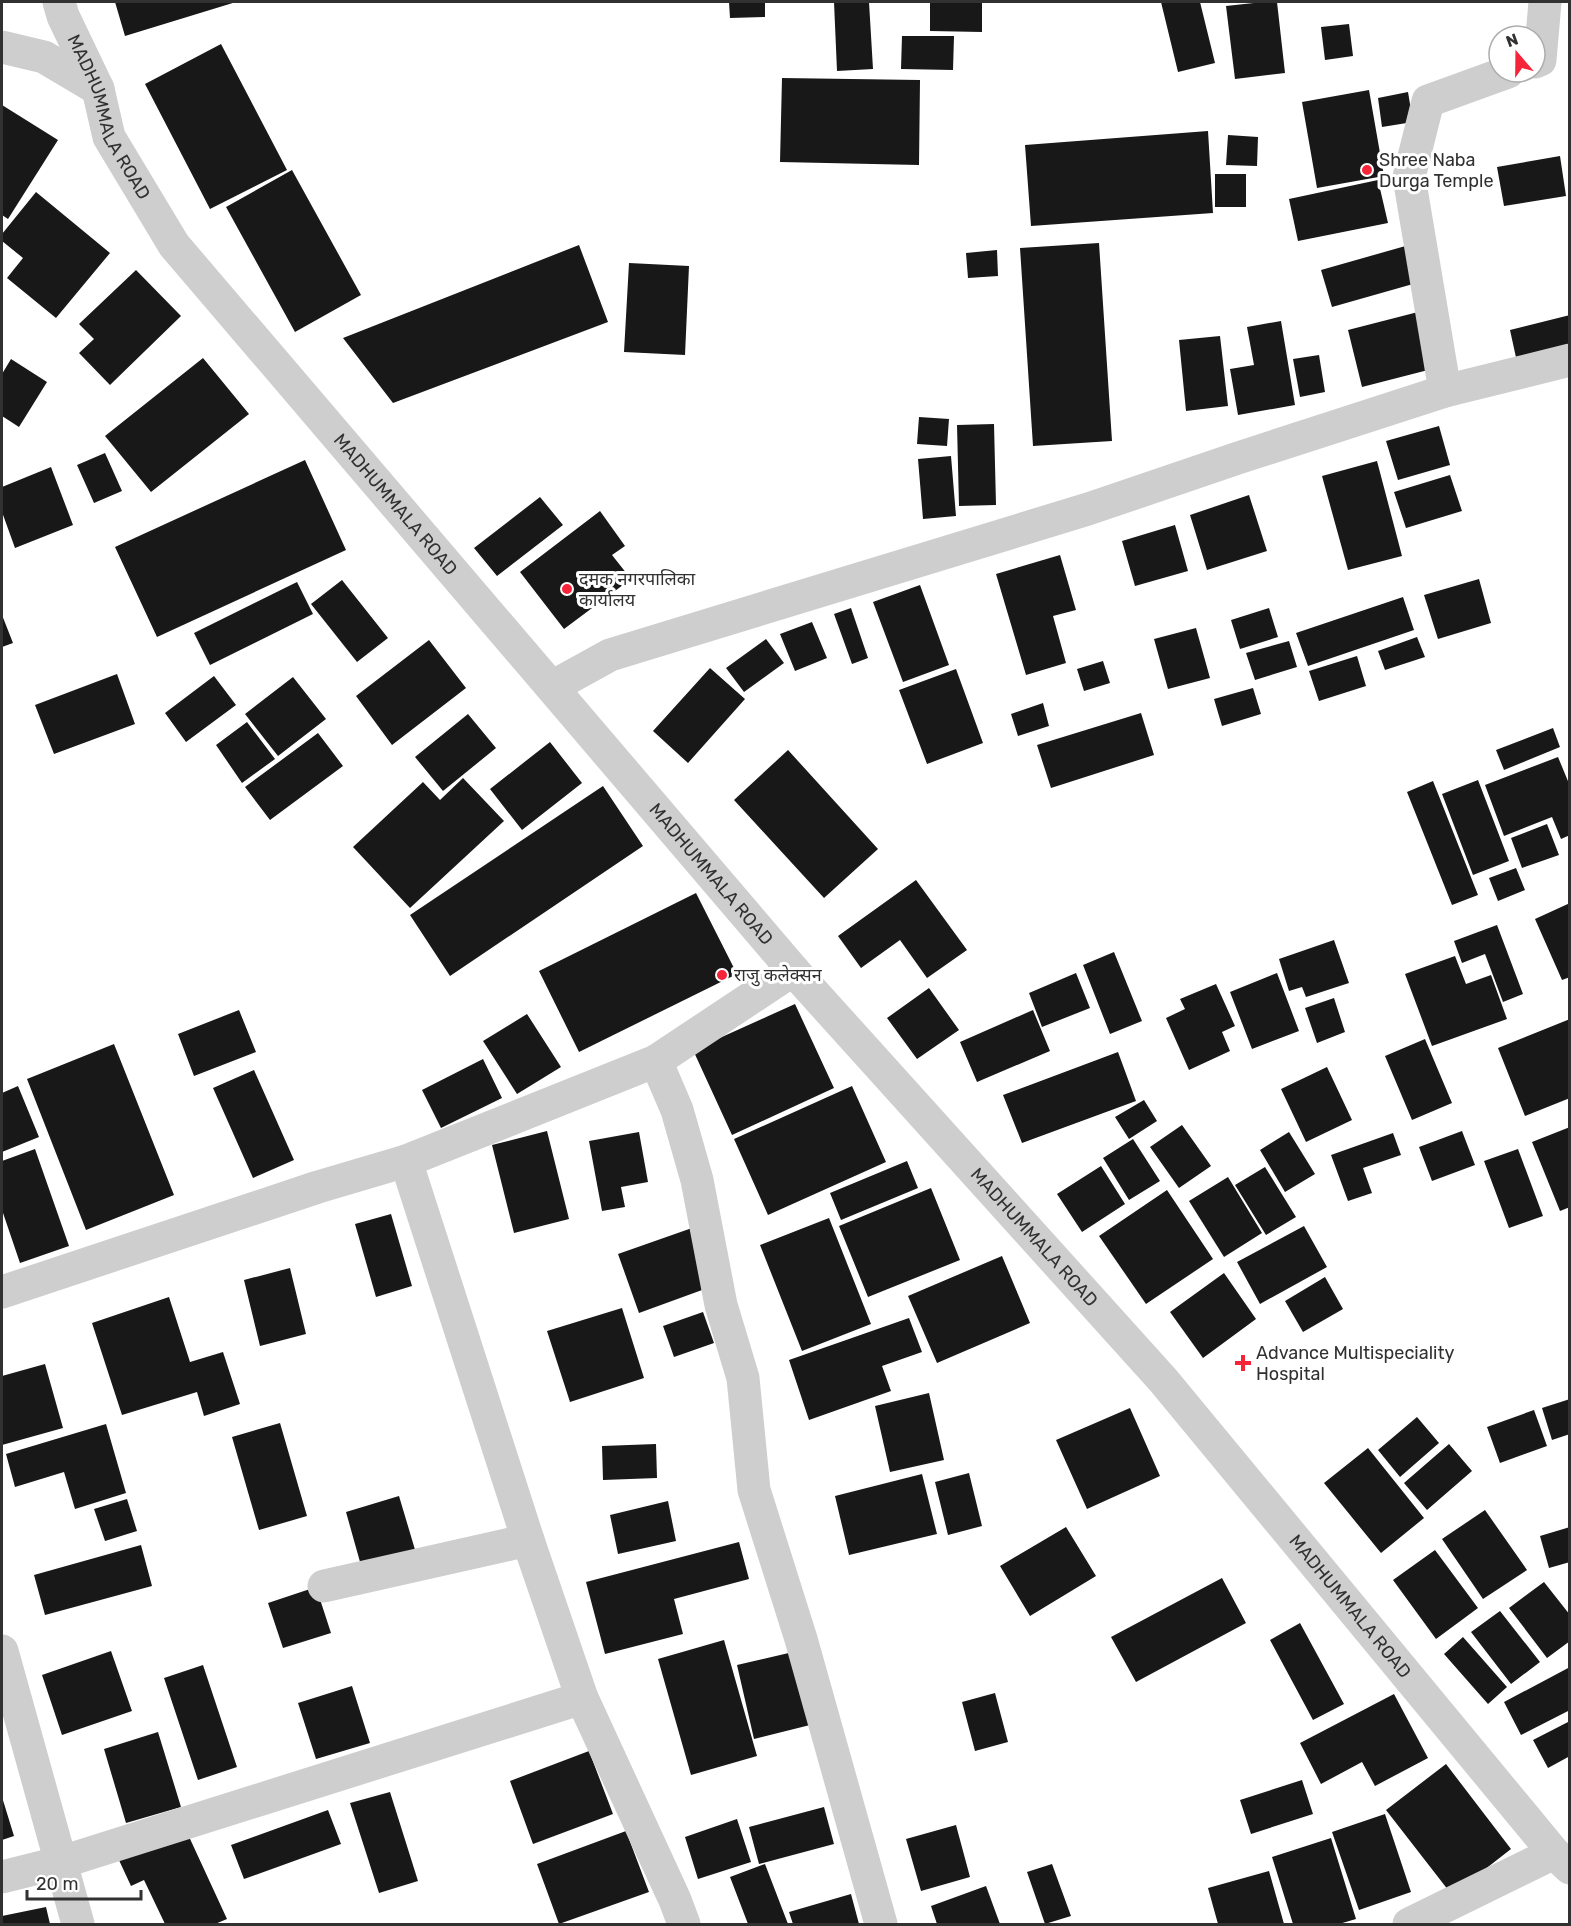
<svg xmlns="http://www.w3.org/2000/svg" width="1571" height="1926" font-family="Rubik,'Noto Sans Devanagari',sans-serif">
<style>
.building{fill:#181818}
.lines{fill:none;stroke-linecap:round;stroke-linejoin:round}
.minor{stroke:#cecece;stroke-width:33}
.poi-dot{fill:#f62438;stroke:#fff;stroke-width:2}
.labels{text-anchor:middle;stroke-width:6;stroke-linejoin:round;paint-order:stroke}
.street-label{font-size:18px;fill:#313131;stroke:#fff}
.poi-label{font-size:18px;fill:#313131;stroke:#fff;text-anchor:start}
</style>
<rect width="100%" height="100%" fill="#fff"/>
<path class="building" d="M115,2H236L125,36Z
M729,2H765V17L730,18Z
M834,2H869L873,69L837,71Z
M930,2H982V32L930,31Z
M1161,2H1200L1215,63L1178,72Z
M1263,2H1277L1285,73L1235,79L1226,6Z
M1349,24L1353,56L1325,60L1321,27Z
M902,36H954L953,70L901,69Z
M221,44L287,170L210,209L145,84Z
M782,78L920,80L919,165L780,162Z
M1369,90L1384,176L1317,188L1302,102Z
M1408,92L1413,122L1382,127L1378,98Z
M2,105L58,140L8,219L2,215Z
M1208,131L1213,213L1031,226L1025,145Z
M1228,135L1258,137L1257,166L1226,165Z
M1560,156L1566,196L1504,206L1497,167Z
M292,170L361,295L295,332L226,207Z
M1215,174H1246V207H1215Z
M1378,180L1388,223L1298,241L1289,199Z
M36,192L110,253L56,318L7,278L23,258L2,241V234Z
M1099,243L1112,441L1033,446L1020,248Z
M579,245L608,322L393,403L343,338Z
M1409,245L1420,282L1332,307L1321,270Z
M997,250L998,276L968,278L966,253Z
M629,263L689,266L685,355L624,352Z
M136,270L181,316L110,385L79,353L94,339L79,324Z
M1418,312L1432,369L1362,387L1348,330Z
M1570,315V349L1517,362L1510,330Z
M1281,321L1295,405L1238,415L1230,369L1254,365L1247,327Z
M1220,336L1228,406L1186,411L1179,340Z
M1319,355L1325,392L1300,397L1293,359Z
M203,358L249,414L151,492L105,436Z
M11,359L47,382L19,427L2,416V374Z
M919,417L949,419L947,446L917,444Z
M994,424L996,505L959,506L957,425Z
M1439,426L1450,465L1398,480L1386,441Z
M105,453L122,491L94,503L77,465Z
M951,456L956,516L923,519L918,459Z
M305,460L346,550L157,637L115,547Z
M1377,461L1402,556L1348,570L1322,476Z
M51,467L73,525L15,548L2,512V487Z
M1450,475L1462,511L1406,528L1394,492Z
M1249,495L1267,551L1207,570L1190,515Z
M540,497L563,525L497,576L474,548Z
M600,511L625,546L612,555L631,579L564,629L520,572Z
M1175,525L1188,571L1135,586L1122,541Z
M1060,555L1076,610L1053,616L1066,663L1026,675L996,574Z
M1479,579L1491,623L1438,639L1424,595Z
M342,580L388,638L357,662L311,604Z
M297,582L313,614L210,665L194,633Z
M920,585L949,665L903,682L873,602Z
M1403,597L1414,630L1308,666L1296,633Z
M851,608L868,658L852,664L834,614Z
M1269,608L1278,637L1240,649L1231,620Z
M2,615L13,643L2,647Z
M812,622L827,658L795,671L780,634Z
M1196,628L1210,678L1168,689L1154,639Z
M1417,637L1425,657L1385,670L1378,651Z
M766,639L784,663L744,692L726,668Z
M429,640L466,688L392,745L356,696Z
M1289,641L1297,667L1255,680L1246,653Z
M1357,656L1366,686L1319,701L1309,671Z
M1103,661L1110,683L1084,691L1077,669Z
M710,668L745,699L688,763L653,731Z
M956,669L983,743L927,764L899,690Z
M117,674L135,724L54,754L35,705Z
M214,676L236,705L186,742L165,713Z
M293,677L326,719L278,756L245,714Z
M1253,688L1261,714L1222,726L1214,699Z
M1043,703L1049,726L1018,736L1011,714Z
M1141,713L1154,755L1051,788L1037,745Z
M468,714L496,748L443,791L415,757Z
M247,722L275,759L242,783L216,745Z
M1553,728L1560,747L1504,770L1496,750Z
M318,733L343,766L270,820L245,787Z
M550,742L582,783L522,830L490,789Z
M788,750L878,849L824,898L734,800Z
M1558,757L1570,786V835L1561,839L1552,817L1504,836L1485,785Z
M463,778L504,821L410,908L353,847L423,782L440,800Z
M1478,780L1509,861L1473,875L1442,794Z
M1433,781L1478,895L1452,905L1407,792Z
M603,786L643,846L450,976L410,915Z
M1547,824L1559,855L1522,868L1511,838Z
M1516,868L1525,890L1498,901L1489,878Z
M916,880L967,950L927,978L900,940L861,968L838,936Z
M696,893L737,974L579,1052L539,971Z
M1570,903V977L1562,980L1535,919Z
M1497,925L1523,994L1503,1002L1485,954L1462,963L1454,941Z
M1334,940L1349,983L1306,997L1302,987L1289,991L1279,959Z
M1114,952L1142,1021L1110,1034L1083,965Z
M1455,956L1466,984L1491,975L1507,1019L1432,1046L1405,974Z
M1076,973L1090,1008L1042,1027L1029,993Z
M1277,973L1299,1031L1252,1049L1230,992Z
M1216,984L1235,1026L1222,1032L1230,1051L1189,1070L1166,1018L1185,1009L1180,999Z
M929,988L959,1030L917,1059L887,1018Z
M1334,998L1345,1032L1317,1043L1305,1008Z
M795,1004L834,1088L732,1135L693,1050Z
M239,1010L256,1052L194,1076L178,1034Z
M1033,1010L1050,1051L977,1082L960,1042Z
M527,1014L561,1067L517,1094L483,1041Z
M1570,1019V1098L1525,1116L1498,1048Z
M1425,1039L1452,1103L1412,1120L1385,1056Z
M114,1044L174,1195L86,1230L27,1079Z
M1118,1052L1136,1101L1022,1143L1003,1095Z
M483,1059L502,1098L441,1128L422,1090Z
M1327,1067L1352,1120L1306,1142L1281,1089Z
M254,1070L294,1160L253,1178L213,1088Z
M18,1086L39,1137L2,1152V1093Z
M852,1086L886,1162L768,1215L734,1139Z
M1144,1100L1157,1121L1129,1139L1115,1117Z
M1182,1125L1211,1166L1179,1188L1150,1147Z
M1570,1127V1207L1560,1211L1532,1142Z
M547,1131L569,1219L514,1233L492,1145Z
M1462,1131L1475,1165L1432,1181L1419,1147Z
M639,1132L648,1182L621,1187L625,1207L602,1211L589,1141Z
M1289,1132L1315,1174L1285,1192L1260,1150Z
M1393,1133L1401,1155L1363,1168L1372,1193L1348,1201L1331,1155Z
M1133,1139L1160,1181L1129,1200L1103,1158Z
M35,1149L69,1246L20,1263L2,1210V1161Z
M1518,1149L1543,1216L1509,1228L1484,1161Z
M907,1161L918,1188L841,1220L830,1193Z
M1101,1166L1125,1204L1082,1232L1057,1194Z
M1265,1167L1296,1217L1266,1235L1235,1185Z
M1228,1177L1262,1233L1224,1257L1189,1201Z
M931,1188L960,1260L868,1297L839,1226Z
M1167,1190L1213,1259L1146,1304L1099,1236Z
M391,1214L412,1286L376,1297L355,1224Z
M829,1218L871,1324L802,1351L760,1245Z
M1304,1226L1327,1267L1260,1304L1237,1262Z
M692,1228L713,1286L639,1313L618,1254Z
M1002,1256L1030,1323L937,1363L908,1296Z
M290,1268L306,1334L260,1346L244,1280Z
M1224,1273L1256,1319L1203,1358L1170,1312Z
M1325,1277L1343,1309L1303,1332L1285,1301Z
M169,1297L190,1362L223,1352L240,1404L204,1416L197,1392L122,1415L92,1323Z
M622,1308L644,1378L570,1402L547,1331Z
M703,1312L714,1343L674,1357L663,1326Z
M909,1318L922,1352L882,1366L891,1391L809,1420L789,1360Z
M45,1364L63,1428L2,1445V1376Z
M929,1393L944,1460L890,1472L875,1406Z
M1570,1399V1434L1552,1440L1542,1408Z
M1130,1408L1160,1476L1087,1509L1056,1440Z
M1534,1410L1547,1446L1500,1463L1487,1427Z
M1417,1417L1439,1443L1400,1477L1378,1450Z
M280,1423L307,1516L259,1530L232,1437Z
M106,1424L126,1493L75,1509L64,1472L15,1487L6,1454Z
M656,1444L657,1478L603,1480L602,1446Z
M1449,1444L1472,1471L1427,1510L1404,1483Z
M1368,1448L1424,1518L1381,1553L1324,1483Z
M969,1473L982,1526L948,1535L935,1482Z
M922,1474L937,1534L849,1555L835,1496Z
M399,1496L416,1553L362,1569L346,1512Z
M127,1499L137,1531L105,1541L94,1509Z
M668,1501L676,1541L618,1554L610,1515Z
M1485,1510L1527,1570L1483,1599L1442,1539Z
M1066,1527L1096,1576L1030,1616L1000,1566Z
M1570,1527V1562L1549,1568L1540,1536Z
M739,1542L749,1579L674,1599L683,1634L605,1654L586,1582Z
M141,1545L152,1586L45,1615L34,1575Z
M1435,1550L1478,1608L1436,1639L1393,1580Z
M1222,1578L1246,1623L1136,1682L1111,1637Z
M1544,1582L1570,1615V1641L1547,1658L1509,1608Z
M316,1587L331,1633L283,1648L268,1603Z
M1500,1611L1540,1662L1511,1684L1471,1632Z
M1300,1623L1344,1704L1313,1720L1270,1640Z
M1463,1637L1507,1687L1488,1704L1444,1654Z
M724,1640L757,1756L691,1775L658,1659Z
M111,1651L132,1711L62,1735L42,1675Z
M793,1652L810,1725L754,1739L737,1665Z
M203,1665L237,1767L198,1780L164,1678Z
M1570,1667V1710L1521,1735L1504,1702Z
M352,1686L370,1743L316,1759L298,1703Z
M995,1693L1008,1742L975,1751L962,1702Z
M1394,1694L1428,1758L1375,1786L1362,1762L1321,1784L1300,1743Z
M1570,1721V1756L1548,1768L1533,1740Z
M158,1732L181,1807L126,1823L104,1749Z
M589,1751L613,1814L533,1844L510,1781Z
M1446,1764L1511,1849L1452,1895L1386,1810Z
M1302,1780L1313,1814L1251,1834L1240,1800Z
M390,1792L418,1881L379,1893L350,1803Z
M2,1797L14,1836L2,1840Z
M824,1807L834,1844L759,1864L749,1827Z
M328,1810L341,1844L244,1879L231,1845Z
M1385,1814L1411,1892L1359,1910L1332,1832Z
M737,1819L751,1862L698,1879L685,1837Z
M956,1825L970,1877L921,1891L906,1839Z
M185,1828L227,1919L215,1924H165L144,1880L131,1886L118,1858Z
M626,1831L649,1892L559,1924L537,1864Z
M1331,1838L1356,1919L1339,1924H1293L1272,1857Z
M765,1864L788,1924H748L730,1877Z
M1052,1864L1071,1916L1045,1924L1027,1872Z
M1269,1871L1284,1924H1218L1208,1888Z
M986,1886L1000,1924H937L931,1906Z
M851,1894L859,1924H793L789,1912Z
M46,1907L50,1924H2V1916Z"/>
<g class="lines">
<g class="minor">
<path id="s1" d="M59,2L63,16L98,89L109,137L174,245L793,970L1163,1380L1554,1853L1570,1868"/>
<path d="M2,47L44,57L98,89"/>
<path d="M1535,62L1540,60L1545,2"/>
<path d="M1445,391L1409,177L1428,101L1508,72"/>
<path d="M552,687L610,655L1088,509L1238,458L1445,391L1570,360"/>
<path d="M656,1061L677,1110L697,1180L721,1305L743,1378L754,1490L801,1639L881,1924"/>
<path d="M406,1161L528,1540L582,1698L675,1900L684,1924"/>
<path d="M2,1292L318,1187L406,1161L656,1061L793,970"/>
<path d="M324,1586L528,1540"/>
<path d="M2,1651L78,1924"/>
<path d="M2,1877L62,1862L582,1698"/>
<path d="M1409,1924L1554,1853"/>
</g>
</g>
<g class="poi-dot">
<circle cx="1367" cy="170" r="6"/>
<circle cx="567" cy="589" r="6"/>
<circle cx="722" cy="975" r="6"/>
<path d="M1240 1354h6v6h6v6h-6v6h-6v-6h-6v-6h6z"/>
</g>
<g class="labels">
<g class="street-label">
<text dy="6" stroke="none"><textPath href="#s1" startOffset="126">MADHUMMALA ROAD</textPath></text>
<text dy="6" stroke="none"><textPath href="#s1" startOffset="612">MADHUMMALA ROAD</textPath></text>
<text dy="6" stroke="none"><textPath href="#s1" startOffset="1098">MADHUMMALA ROAD</textPath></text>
<text dy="6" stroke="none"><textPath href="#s1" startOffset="1584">MADHUMMALA ROAD</textPath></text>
<text dy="6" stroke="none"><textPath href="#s1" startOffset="2070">MADHUMMALA ROAD</textPath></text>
</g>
<g class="poi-label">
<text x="1379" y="166">Shree Naba<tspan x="1379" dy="21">Durga Temple</tspan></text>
<text x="579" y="585">दमक नगरपालिका<tspan x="579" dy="21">कार्यालय</tspan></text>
<text x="734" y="981">राजु कलेक्सन</text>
<text x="1256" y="1359">Advance Multispeciality<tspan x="1256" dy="21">Hospital</tspan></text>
</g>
</g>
<rect width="1571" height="1926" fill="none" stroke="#313131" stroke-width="6"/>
<g transform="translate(1517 54) rotate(340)"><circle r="28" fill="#ffffff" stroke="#adadad" stroke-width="1.5"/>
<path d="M0-4.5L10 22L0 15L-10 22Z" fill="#f62438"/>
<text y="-9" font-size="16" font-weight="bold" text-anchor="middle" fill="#313131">N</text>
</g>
<path d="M27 1890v9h114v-9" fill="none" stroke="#313131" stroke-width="3"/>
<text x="36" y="1890" font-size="18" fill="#313131" stroke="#ffffff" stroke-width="4.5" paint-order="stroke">20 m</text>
</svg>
